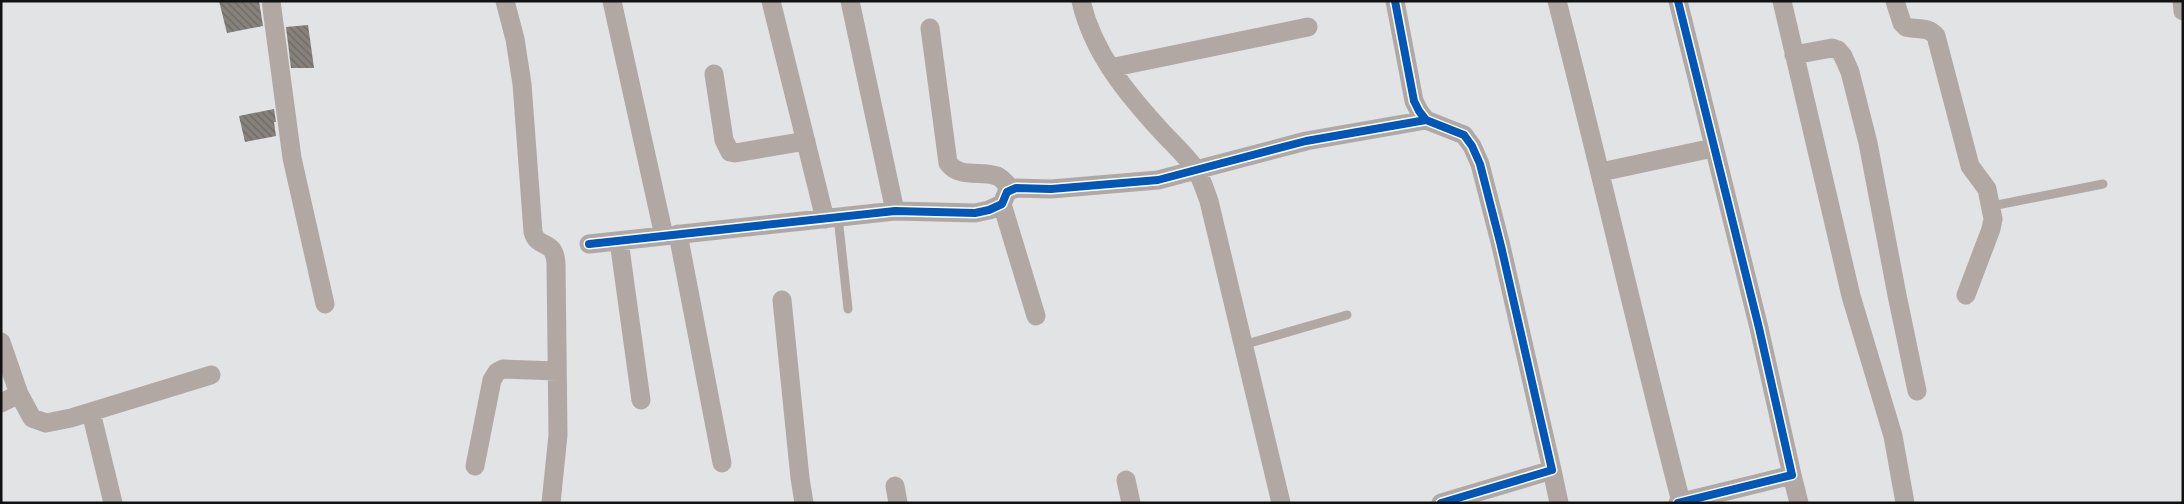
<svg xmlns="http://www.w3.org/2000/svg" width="2184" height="504" font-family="'Fira Sans',sans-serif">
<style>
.building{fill:url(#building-back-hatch)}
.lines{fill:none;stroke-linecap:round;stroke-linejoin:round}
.lane{stroke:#b1a8a4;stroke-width:9}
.street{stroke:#b1a8a4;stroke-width:19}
.cycleway-casing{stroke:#fff;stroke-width:11}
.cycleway{stroke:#0057b8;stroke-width:8}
</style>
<defs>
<pattern id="building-back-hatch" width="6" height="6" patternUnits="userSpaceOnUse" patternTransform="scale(1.25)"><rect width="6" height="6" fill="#86817b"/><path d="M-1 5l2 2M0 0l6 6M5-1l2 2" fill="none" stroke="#6c6863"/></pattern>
</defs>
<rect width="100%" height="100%" fill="#e2e3e5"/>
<path class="building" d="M219,1H259L263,26L227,33Z
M308,25L314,68H291L286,27Z
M274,109L276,122H274L276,136L245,142L239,116Z"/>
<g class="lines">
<path class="lane" d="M1992,206L2103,184
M838,217L848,309
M1243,345L1347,315"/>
<path class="street" d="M271,1L292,158L325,304
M505,1L515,39L522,84L533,232C538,250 554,238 556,263L558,435L551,503
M612,1L664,236
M771,1L825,219
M850,1L895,211
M1081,1C1093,53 1127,94 1163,133C1173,144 1187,156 1196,170C1202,179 1205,191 1209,201L1281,503
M1395,1L1414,101L1419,111L1426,120L1464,135L1472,146L1480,164L1501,246L1552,470L1441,503
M1557,1C1600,168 1638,335 1681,502
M1782,1L1851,296L1893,436L1905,503
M1895,1L1902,23L1906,27C1917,30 1928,26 1936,36L1970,166L1987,189L1993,219L1991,229L1966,295
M2182,1L2183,11
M930,28L948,163C960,179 981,170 997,176C1002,178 1007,185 1012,189
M1794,55L1832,48L1838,50L1843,56L1850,72L1868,143L1897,295L1917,391
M1110,68L1308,27
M714,74L724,140L730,152L735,153L806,141
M1601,172L1713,148
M1002,204L1036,316
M678,234L722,463
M619,241L641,400
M589,244L895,211L975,213L989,210L1002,204L1007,192L1016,188L1051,189L1158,180L1306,141L1426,120
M782,300L800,478L804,503
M1,342L19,394L32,418L46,423L71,418L211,375
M1,403L19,394
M91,412L113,503
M475,466L492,380L497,372L503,369L557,371
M1552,470L1559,503
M1792,475L1799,503
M1126,480L1131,503
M895,486L898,503
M1678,503L1792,475L1759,328L1678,1"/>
<g class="cycleway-casing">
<path id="cycleway" d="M1395,1L1414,101L1419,111L1426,120L1464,135L1472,146L1480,164L1501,246L1552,470L1441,503
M589,244L895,211L975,213L989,210L1002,204L1007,192L1016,188L1051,189L1158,180L1306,141L1426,120
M1678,503L1792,475L1759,328L1678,1"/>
</g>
<use href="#cycleway" class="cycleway"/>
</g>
<rect width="2184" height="504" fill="none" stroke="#111212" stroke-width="5"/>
</svg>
